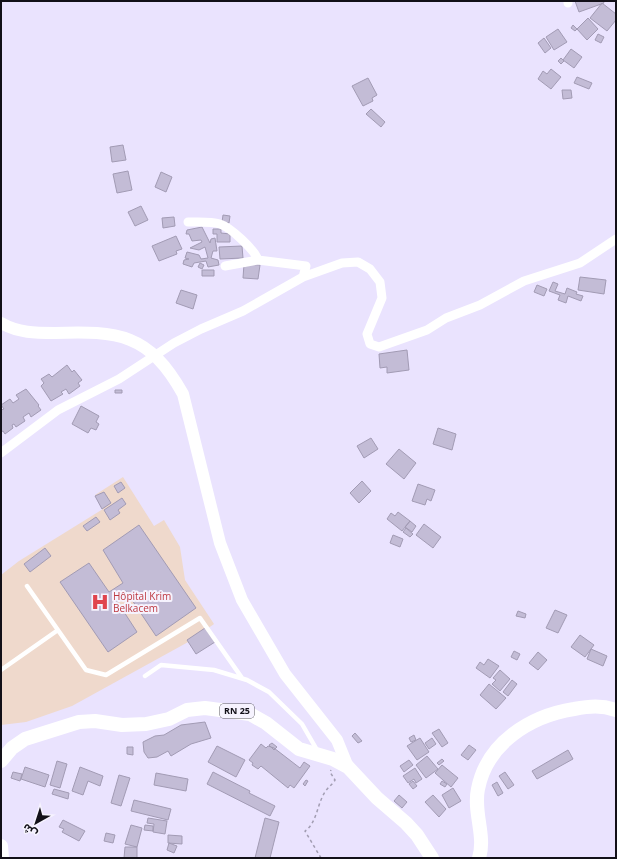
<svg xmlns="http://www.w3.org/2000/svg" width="617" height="859" font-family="'Open Sans','Noto Sans Arabic',sans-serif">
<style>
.medical{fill:#efd9cc}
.building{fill:#c3bcd6;stroke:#a29bb4}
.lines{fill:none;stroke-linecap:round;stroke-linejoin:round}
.path{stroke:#a29db2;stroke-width:1.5;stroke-dasharray:3 3;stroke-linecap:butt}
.lane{stroke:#fff;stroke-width:4.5}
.street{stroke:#fff;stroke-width:9}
.secondary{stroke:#fff;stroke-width:12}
.primary{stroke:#fff;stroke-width:14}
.labels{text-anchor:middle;stroke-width:4;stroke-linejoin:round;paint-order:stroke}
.shield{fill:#f6f3fe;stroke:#56545d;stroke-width:1}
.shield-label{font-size:9px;font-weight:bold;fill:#121018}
.health-label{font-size:10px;fill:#be3a42;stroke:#f6f3fe;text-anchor:start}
</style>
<rect width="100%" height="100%" fill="#eae3fe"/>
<path class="medical" d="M123,477L154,526L164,520L180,547L185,580L214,624L190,641L72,706L26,722L1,725V575L19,561L103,509L95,495Z"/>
<path class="building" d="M575,1H603L604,3L579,12Z
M602,3L616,14V20L607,31L590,18Z
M588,18L598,29L587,40L577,29Z
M573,25L577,29L575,31L571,28Z
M558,29L567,42L554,50L546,37Z
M598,34L604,37L601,43L595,40Z
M544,38L551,48L545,53L538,43Z
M571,49L582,57L574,68L563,60Z
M561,58L564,61L561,64L558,61Z
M551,69L561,77L551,89L538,79L543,71L547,74Z
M577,77L592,83L589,89L574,83Z
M368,78L377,95L372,98L373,101L363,106L352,86Z
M562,90H571L572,98L563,99Z
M371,109L385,122L381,127L366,114Z
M123,145L126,160L112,162L110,147Z
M128,171L132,190L117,193L113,174Z
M161,172L172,177L166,192L155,187Z
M141,206L148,220L135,226L128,212Z
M223,215L230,216L229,223L222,222Z
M174,217L175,226L163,228L162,218Z
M202,227L210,243L211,239L215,238L217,251H213L211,258L218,260L219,265L208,267L206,261L194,263L192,267L183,264L184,260L189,259L185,258L187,252L199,255L201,259L208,258L205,247L199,250L190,248L202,242L201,240L192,241L189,234H186L187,230Z
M213,229H221V233L230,234V242H217V234H213Z
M176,236L182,249L176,251L177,254L159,261L152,246Z
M242,246L243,258L220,259L219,247Z
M200,263L204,265L202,269L198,267Z
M244,264L260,265L258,279L243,278Z
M202,270H214V276H202Z
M580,277L606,280L604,294L578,290Z
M553,282L558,284L555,291L565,294L567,288L577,292L576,294L583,296L581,301L568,296L566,303L558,300L560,295L549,291Z
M537,285L547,289L544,296L534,292Z
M181,290L197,295L193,309L176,303Z
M407,350L409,370L387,373V367L380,368L379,354Z
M67,365L72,372L74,370L82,380L78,383L80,386L69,394L66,389L61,392L63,394L51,401L41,386L44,383L41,379L49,374L52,377Z
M26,389L39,405L38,406L41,410L31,417L29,413L23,417L25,421L16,427L14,424L12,425L13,428L5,434L3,431L1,432V410L4,409L1,405L10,399L13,403L19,399L16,395Z
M115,390H122V393H115Z
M81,406L99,416L96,422L99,424L96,430L91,428L88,433L72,424Z
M438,428L456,434L452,450L433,444Z
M371,438L378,449L364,458L357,446Z
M399,449L416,463L404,479L386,464Z
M362,481L371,491L359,503L350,493Z
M121,482L125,488L118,493L114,486Z
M418,484L435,490L431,501L427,499L425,505L412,501Z
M104,492L111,503L102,509L95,496Z
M122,498L126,504L118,510L120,513L110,520L104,510Z
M398,512L410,521L402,531L387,519L391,513L395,516Z
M96,517L100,522L87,531L83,526Z
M410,521L416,526L412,532L405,527Z
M424,524L441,537L433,548L416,535Z
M139,525L196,608L156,636L126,591L115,598L137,632L108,652L60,582L89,563L109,592L123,583L103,550Z
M406,528L413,534L410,537L403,532Z
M393,535L403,539L400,547L390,543Z
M45,548L51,556L30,572L24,564Z
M555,610L567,615L558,633L546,628Z
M518,611L526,614L525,618L516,616Z
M205,628L215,642L196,654L187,640Z
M580,635L594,645L585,657L571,647Z
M591,649L607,656L603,666L587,659Z
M514,651L520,654L517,660L511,657Z
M538,652L547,660L538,670L529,663Z
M488,659L499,666L490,678L476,668L480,662L484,665Z
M500,670L510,679L500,691L492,684L496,680L493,678Z
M512,680L517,684L508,696L503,692Z
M489,684L506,698L496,709L480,695Z
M205,722L211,738L191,744L171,756L168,751L157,757L148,758L144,752L143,742L155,736L164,735L181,725Z
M439,729L448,743L442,747L432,733Z
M355,733L362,741L358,743L352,736Z
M414,735L416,740L411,742L409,738Z
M420,738L429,752L417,760L407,746Z
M432,738L436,744L429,749L425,743Z
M272,743L277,747L274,750L269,745Z
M261,744L266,748L268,746L274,748L300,768L304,762L310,766L294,788L290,785L288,788L261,766L258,769L252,765L253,763L249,760Z
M469,745L476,750L468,760L461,755Z
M217,746L245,760L236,777L208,762Z
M127,747H133V755L127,754Z
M568,750L573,759L537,779L532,771Z
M427,756L438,769L426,778L416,765Z
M442,759L444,761L439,765L437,763Z
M409,760L413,765L404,772L400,766Z
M57,761L67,764L60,788L50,785Z
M442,765L458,778L451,787L435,773Z
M25,767L49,775L45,787L21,779Z
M80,767L103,776L100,786L88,781L83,795L72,791Z
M415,768L422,779L416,783L414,779L408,783L403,776Z
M13,772L22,774L20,781L11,778Z
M213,772L250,791L249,793L275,806L270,816L207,784Z
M505,772L514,785L508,789L499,776Z
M156,773L188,779L186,791L154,785Z
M119,775L130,778L121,806L111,803Z
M306,780L308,781L305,786L303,784Z
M413,781L417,786L413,789L409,784Z
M442,781L447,784L445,787L440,784Z
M497,782L503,793L498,796L492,785Z
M453,788L461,801L449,808L442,795Z
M54,789L69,793L68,799L52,794Z
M399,795L407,802L402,808L394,801Z
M433,795L446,809L439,817L425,802Z
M134,800L171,809L168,820L131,811Z
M148,818L167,821L165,834L153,832L154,824L147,823Z
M265,818L279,822L270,858H255Z
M63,820L85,831L79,841L62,832L64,829L59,827Z
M131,825L142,828L137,847L125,844Z
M145,825L153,826V831L144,830Z
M106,833L115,835L113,843L104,841Z
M168,835L182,836V844L168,843Z
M169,843L177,846L174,853L167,850Z
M125,847H137V858H124Z"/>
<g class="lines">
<path class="path" d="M321,858L305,831C317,823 317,804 325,792C328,787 332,785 335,780L330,772L331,770"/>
<path class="lane" d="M27,586L86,670L106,675L200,618L242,678
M1,670L58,630
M145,676L161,665L214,670L247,680L269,692L302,724L317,750"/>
<path class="street" d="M568,1V3
M188,222C198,222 210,221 220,224C230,227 255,250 258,260L306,266L303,277
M225,266L258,260
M1,453L58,410L119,379L174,343L201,329L243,311L303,277L342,263L358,262L370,269L380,282L382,298L367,334L370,344L379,347L427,330L446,318L480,305L524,281L580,263L616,239"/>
<path class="secondary" d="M1,323C18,333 36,333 55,333C118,331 149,333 183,394L220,543L242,600L285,674L337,740L348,767"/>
<path class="primary" d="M1,761L12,748L25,739L79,722L95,721L122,725L146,724L169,719L187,710L205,708L250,714L266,723L299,749L333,759L348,767L377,798L406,823L417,835L432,858
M1,846L2,858
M479,858C486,836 473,812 478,789C487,743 530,716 574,709C590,706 601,705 616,710"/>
</g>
<defs>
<g id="hospital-bare" transform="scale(1.38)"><path d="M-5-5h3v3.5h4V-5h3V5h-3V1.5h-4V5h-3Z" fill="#e0444e" stroke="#f6f3fe" stroke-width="2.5" paint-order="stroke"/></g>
</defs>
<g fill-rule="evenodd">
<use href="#hospital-bare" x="100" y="602"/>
</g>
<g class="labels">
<rect class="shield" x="220" y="704" width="34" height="14" rx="3"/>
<g class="shield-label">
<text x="237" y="714">RN 25</text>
</g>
<g class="health-label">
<text x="113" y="600">Hôpital Krim<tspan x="113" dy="12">Belkacem</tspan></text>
</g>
</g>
<rect width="617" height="859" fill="none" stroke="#121018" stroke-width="4"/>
<g transform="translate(36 823) rotate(219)" stroke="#f6f3fe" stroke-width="3" paint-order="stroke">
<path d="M0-3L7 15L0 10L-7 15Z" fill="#121018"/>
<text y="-6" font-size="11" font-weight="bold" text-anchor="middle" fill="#121018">ش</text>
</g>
</svg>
